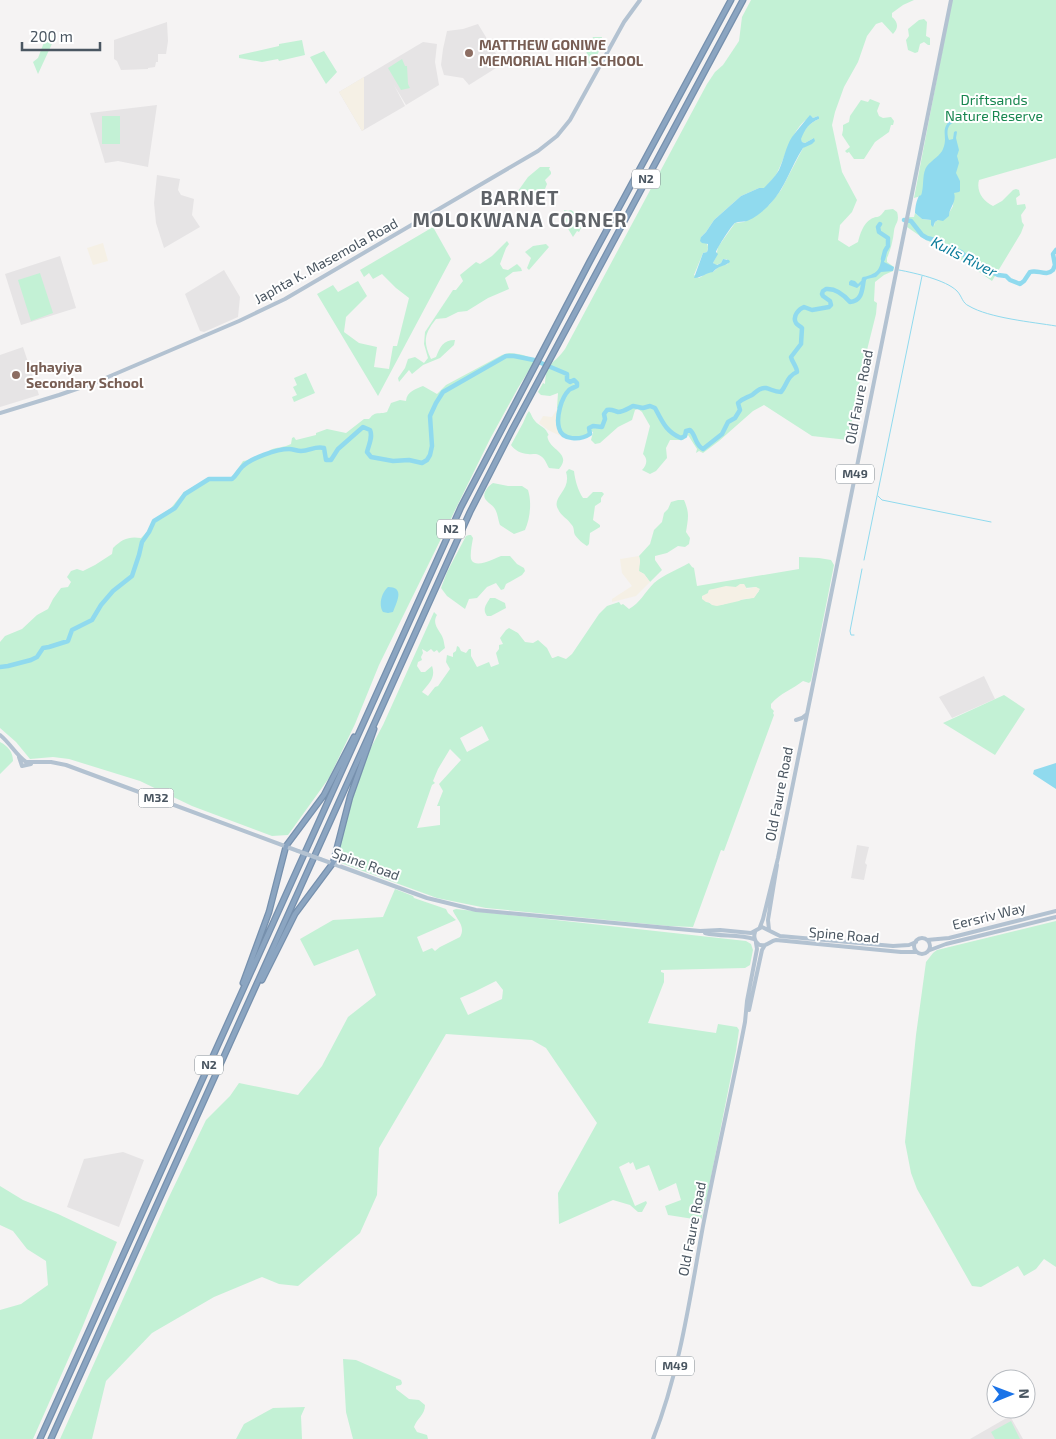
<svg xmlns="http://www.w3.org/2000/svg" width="1056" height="1439" font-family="'Exo 2',sans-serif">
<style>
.education{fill:#e6e4e5}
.green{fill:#c3f1d5;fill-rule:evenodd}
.sand{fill:#f5f0e5}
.water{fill:#90daee}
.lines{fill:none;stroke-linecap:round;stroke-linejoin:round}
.stream{stroke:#90daee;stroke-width:1}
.river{stroke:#90daee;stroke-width:4.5}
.highway-casing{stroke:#7690ad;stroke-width:7}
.major{stroke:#b3c2d1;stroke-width:4}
.highway{stroke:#8ba5c1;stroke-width:4.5}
.major-bridge{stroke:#b3c2d1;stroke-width:4}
.education-dot{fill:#8d6e63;stroke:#fff;stroke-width:2}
.labels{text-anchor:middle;stroke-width:4;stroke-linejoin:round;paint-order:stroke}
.shield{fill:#fff;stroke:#808990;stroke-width:1}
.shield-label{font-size:12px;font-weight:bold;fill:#4a5661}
.education-label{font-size:14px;font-weight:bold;fill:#785e54;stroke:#fff;text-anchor:start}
.park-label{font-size:14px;fill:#17864f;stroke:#fff}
.street-label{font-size:14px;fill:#4a5661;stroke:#fff}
.water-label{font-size:15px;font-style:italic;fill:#0c7c9b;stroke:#fff}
.district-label{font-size:19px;font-weight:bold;letter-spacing:1px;fill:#5f6368;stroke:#fff}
</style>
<rect width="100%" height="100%" fill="#f5f3f3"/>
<path class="education" d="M167,22L168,41L166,54H158V62H156L155,67L148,68V69L121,70L117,61L114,59V40Z
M478,24L498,57L492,62L496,68L469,85L463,78L444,75L441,65L443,49L447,31L463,29Z
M423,42L437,44L435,62L439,85L406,105L394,85L405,106L362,131L339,92Z
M157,105L148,167L118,161L105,163L90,113Z
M157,175L180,179L178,190L181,195L194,199L192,215L200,227L164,248L156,223L154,203Z
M60,256L76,308L21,325L5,274Z
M224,270L240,297L238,317L204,332L200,331L185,294Z
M23,347L39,395L0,407V355Z
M984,676L995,699L952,718L939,697Z
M857,845L869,847L865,863L867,865L864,880L851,878Z
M123,1152L144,1160L119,1227L67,1207L84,1159Z
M1010,1416L1023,1439H970Z"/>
<path class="green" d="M751,0H914L903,5L892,13V17C898,22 899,28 893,34L882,22L876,24L867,36L858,62L844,87L835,112L832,125L842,172L857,200L852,212L840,225L838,240L849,247L858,242C860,234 863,224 871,219C878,215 878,220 885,210L893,209L897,212C900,222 895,223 894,231C893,240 891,249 887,258V262L894,267L893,271L884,275L875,282L874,301L877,303L876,314L862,370L848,440L812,436L764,405L753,411L719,441L703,453L699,451L696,453L697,449L688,435L683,440H670L666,448L667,458L656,471L650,474L642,470C647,465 648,459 643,454L650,426L642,412L638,409L635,410L632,420L618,427L600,443L595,444L591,440L593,432L590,431V434C579,441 570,439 561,432L558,425L560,411L557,408L558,393L550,396L541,395L538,392L543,383L545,384C546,361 555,364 565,349L707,84L715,72L723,65L739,41L742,17ZM818,116L819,119C809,123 805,129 800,138L802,142L805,143L814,138L803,148L781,190L769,205L744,222L735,223L718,247L716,257L713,263L716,265L721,263L723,259H727L728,264L720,266L713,272H709L699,278L694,275L703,253L707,252C710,245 706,242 701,237L706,232L714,220L741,196L759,188L764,189C768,184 772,180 776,175C785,159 793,124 811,117L813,118Z
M952,0H1056V158L979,180C976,191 983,201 993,206L1002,201L1013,190L1016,189L1019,190L1020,195L1016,198L1017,205L1025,204L1026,208L1021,215L1022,222L1024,225L1021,233L992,281L965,262L923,238L907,227L909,217H914L915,213L922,219L931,220L934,226L935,222L949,213L953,206L954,193L960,185L914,198Z
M924,19L927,22L926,36L930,38V45H928L924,42L920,44L918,52L915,53L908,50L906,40L909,36L908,29L919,20Z
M48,32L56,35L38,74L33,62L38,58Z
M593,37H602L601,43L598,42L596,48L600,49L594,62L591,61L590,65L585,59L587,53L586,52Z
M302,40L305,55L279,61L278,59L262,62L239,58V55L279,46V44Z
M324,51L337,72L326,84L310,57Z
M402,59L405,66H407L408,84L410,88L401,90L388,68Z
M870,99L880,103L877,111L879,116L883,118L891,117L894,121L893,125H891L889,132L875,142L864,159H854L849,152L847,153L845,151L850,147L842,135L843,130V125L849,122L850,116L861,100L868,102Z
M102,116H120V144H102Z
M540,167H550L549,169L551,172V174L545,180L547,184L545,189H542L539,195L528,199L518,191L528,177Z
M564,210L568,211L571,210L575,213L578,211L587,217L579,232L577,231L573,237L564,222L568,215L565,214Z
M433,227L451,259L378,396L317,294L333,285L338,292L358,281L367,296L346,317L344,332L359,343L377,347L374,367L389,369L393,346H397L409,298L396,288L382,274L373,279L369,273L364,277L360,270Z
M507,241L509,244L506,248L500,264L503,269L508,270L517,264L521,268L522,271L513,272L505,278L509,289L488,298L467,311L458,312L446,318L436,319C424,334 423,342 431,359L436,357C440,347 443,340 455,340L454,345L440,358L423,365L412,374L409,370L399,382L398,378L405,368L408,359L415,357L424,363L428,358L424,344L425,332L453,290H456L463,281L460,275L476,262L480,264L492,256Z
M546,244L549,247L529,270L527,268L531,258L525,252L533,246Z
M40,273L53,313L31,321L18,280Z
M509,353C519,354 528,354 534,362L518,388L490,439L379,665L355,724L329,778L288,835L272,836L192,806L140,781L69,759L53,757L30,759L16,742L0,728V642L5,636L22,629L37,615L48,609L53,599L61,588L68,587L71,582L67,577L71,571L77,569L83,571L95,565L112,554L113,548C122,539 129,536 141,538L148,531L153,520L171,508L184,492L210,477L232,478L243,461L249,460L268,453L270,450C277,447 283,448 291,444L292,438L294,437L296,440L316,435V433L327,429L346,433L364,419H369C371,417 371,416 373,415C377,412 382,414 387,412L391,403L400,400L406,401C407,391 416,389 423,386L437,394L446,385L502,355Z
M306,373L315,393L294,402L292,397L297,395L293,387L297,385L294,378Z
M529,411C532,415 532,418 535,421C538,425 545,427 547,432C551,438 546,433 548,439C551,450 572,454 559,469L549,468C546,463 545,458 539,455C535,453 533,455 528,454C522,454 514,450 511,445L523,423L527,414Z
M569,469L574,471C575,480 578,491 583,498H587L593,492H602L604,494L601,498V502L595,506L593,520L600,525V527L590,533L589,544L587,546C583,544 577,538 575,535C573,531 575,528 571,524C567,518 561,516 558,509C551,497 572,490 566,472Z
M493,483L508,486H522L528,490C532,502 530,519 525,530L514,534L500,525C498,520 498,514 495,509C493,505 489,504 486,500C481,494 488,486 493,483Z
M678,500H684C690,514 688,518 686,532L690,538L689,544L685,547L678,546L667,553L655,556V560L662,570L650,582L644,574L638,571L640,561L639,556L650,544L654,530L662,522L664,513L668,509L671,502Z
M469,535H471L473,538C472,544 470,553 471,559C475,570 495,558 501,556C502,556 509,556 510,556L517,564L524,568L525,571L522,575L506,584L504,589L501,590L496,583L487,587L477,598L469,599L465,609L447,596L441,588L447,572L466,536Z
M799,557L819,558L831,560L834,565L811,681L809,683L803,681C793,689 780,693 771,704V708L774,711L773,713L774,715L724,851L721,850L693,927L668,926L486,908L437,898L341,863L338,861L336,858L353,794L368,753L383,725L434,612L437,615C432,623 438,629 442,636C444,640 444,644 445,648L439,653L437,650L434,652L431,649L427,652L422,649L423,653L421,657L422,660L418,662L417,666L421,672H425L432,666C436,678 429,683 422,692L428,696L435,687L438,686L450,669L446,662L447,655L453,657V653L456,651L457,646L459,647L461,651L466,653L469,649H471V656L477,667L489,662L491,667L499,664L496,653L499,649V645L503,644L500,638L506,630L509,628L518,633L525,642L533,643L538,640L547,648L552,658H553L558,656L566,659L572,654L599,614L607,606L619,602L621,605L623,604L629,609C640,603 645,592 654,583C665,574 677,570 689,563L692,567L694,568L697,586L799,569ZM744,584L745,588L756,587L759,591C757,593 756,595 754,597C748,600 739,599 733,601C728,603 723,605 717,605C712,606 710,602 706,602L709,590L736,587ZM482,726L489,740L467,752L460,738ZM450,749L461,760L439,784L443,791L437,806H440V825L417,828L432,785L435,783L433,781L438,769Z
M490,598H495L505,603L506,608L491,616H487C482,609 486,605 490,598Z
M1004,695L1025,709L995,755L943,723Z
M0,742C8,746 13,752 13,761L0,774Z
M395,889L413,896L414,898L446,909L448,913L456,920L417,937L423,952L432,948L435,951L440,947L460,937C466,926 457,920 453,911V910L456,909L746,941L751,944L753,950L750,965L745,968L661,970V972L664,973V982L648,1023L716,1033L718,1024L737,1027L739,1030L736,1051L707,1197L703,1207L702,1218L700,1220L668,1215L665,1206L681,1200L676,1183L659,1191L649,1165L636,1170L633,1162L630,1164L629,1162L619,1167L635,1206L646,1201L647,1203L642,1212H638L630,1205L613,1200L559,1224L558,1193L597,1123L546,1048L532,1040L446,1034L379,1148L377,1195L360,1233L334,1255L298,1286L279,1284L262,1277L214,1297L152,1333L106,1381L92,1439H60L168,1199L206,1120L230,1096L239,1083L298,1095L322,1066L348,1017L376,995L358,949L314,966L300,939L333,920L383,917ZM496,981L503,990L502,999L468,1015L460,998L474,992Z
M1056,921V1267L1044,1259L1036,1269L1024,1276L1018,1266L981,1287L972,1286L917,1189L911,1173L905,1142L916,1035L926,962L933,953L937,950Z
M0,1186L23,1200L58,1214L117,1242L82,1328L33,1439H0V1310L21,1304L48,1285L46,1261L27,1249L13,1231L0,1225Z
M343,1359L356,1360L401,1380L402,1383L401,1385L396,1386V1389L409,1399L419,1400L425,1405C425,1415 417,1418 414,1427L417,1432L427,1435L428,1439H353L346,1412Z
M305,1407L301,1416L302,1439H236L244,1424L273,1408Z
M1011,1421L1020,1439H995L991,1432Z"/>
<path class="sand" d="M364,77V129L362,131L339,92Z
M103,243L108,261L93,265L87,248Z
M557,409C557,422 553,429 565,437V438L548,430L539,423L543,416L552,417Z
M639,556L640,561L639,571L644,574L650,582L636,596L612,602V599L632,586L622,573L620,559Z
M740,584H744L747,589L756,587L760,589L754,598L743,599L739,601L717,606L712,605L709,602H706L702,599V596L708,593L709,590L726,586L736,587Z"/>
<path class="water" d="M810,115L813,118L818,116L819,117V119C809,123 805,129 801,139L802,142L805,143L814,138L815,141L812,144L803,148C791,166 785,189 769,205C765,210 753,219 747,221C743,222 739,221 735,223C732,225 717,248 716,252L718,254L713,263L717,265L721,263L723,259L729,260L730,262C724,267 719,265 713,272C706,273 701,278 694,278L703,253L707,252L708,249V244L702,243L700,241L701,237L706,232L714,220L741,196L759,188H764C769,182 775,177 779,170C784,159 786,146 792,137C798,129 804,122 810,115Z
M965,115L957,122C947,122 946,133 949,140L953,139L954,132L956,131L957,132L956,138L959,150L957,156L959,163L956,173L960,181V191L959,192L954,193C957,202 949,208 949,216L943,221L938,220L935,222L933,227L931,225V220L922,219L915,213C915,209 916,202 918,198C920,193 921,198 922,192C924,184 922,173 927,166C932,160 941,155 943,149C949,135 938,131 953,117L960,118Z
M884,253L885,254L884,262L894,267L893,271L881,272L876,277L867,279L857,288L849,285V282L851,280L855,281L858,284L861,281H862L864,277C879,273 880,269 882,255Z
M388,587C405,587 397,601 393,612L388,613L383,612C378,605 382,592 388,587Z
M1056,763V789L1033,774L1034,770Z"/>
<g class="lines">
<path class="stream" d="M899,270C915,273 946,280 957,291C962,296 962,303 969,306C989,318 1032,322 1056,326
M878,496L882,500L887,501L991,522
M864,560L922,276
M854,635H851L850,631L862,569"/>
<path class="river" d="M904,220L911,221L922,235L927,238L939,241L946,249L956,250L961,252L974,264L998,275L1006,276L1010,280L1020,284L1024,281L1030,272C1038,269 1046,277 1053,270L1055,265L1053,254L1056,250
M880,224L878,227L879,232L888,238V246L885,251L883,259
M0,667L8,666L31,660L37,657L43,648L49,647L68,641L72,630L92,620L101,605L113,591L132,576L139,555L142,542L149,532L154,521L175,508L185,494L209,479H232C236,476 238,471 242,467C251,458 277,449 289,449C293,449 297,451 301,451C310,451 314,446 324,448L326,460H331L338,449L363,427L370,430C373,437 369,444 367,452L371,457L393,461L409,460L422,463L427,460L430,455L432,446L430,416L436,403L443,392L506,356H514L534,360L567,374V380L570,382L574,380L577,383V386C575,387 570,389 569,390C561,398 556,417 559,428C562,441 581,440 590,434L589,428L593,426L602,427L605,419L604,414L607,410C612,409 614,411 618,412C623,412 629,408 633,406L643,408L650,406L655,408C662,421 666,432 681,438L685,436L686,431L690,430C696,435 695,445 703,449L722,434L728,422L735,418L740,410L738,403C743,398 746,398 752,395C756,392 760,387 766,388C771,389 774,392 781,392C787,385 787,376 797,372C797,367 792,362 791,357L801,344L802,328C800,326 797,325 796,323C792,316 799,309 804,307L812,310L829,307L831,305L830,301L823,296L822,294L823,291L826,289C836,288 844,295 850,302C863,301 862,288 864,279"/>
<g class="highway-casing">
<path id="highway" d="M262,980L295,914L333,863L350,797L374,729
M243,983L269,912L286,846L324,795L354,737
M40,1439L461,507L590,261L731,0
M51,1439L470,512L512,430L743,0"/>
</g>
<path class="major" d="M0,413L59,395L94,383L239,321L285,299L538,151L557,136L570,120L624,22L640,0
M796,720L802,718L807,714
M0,735C10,743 16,755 26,762H51L66,765L298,851
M19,757L22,766L31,764
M320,859L427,898L476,910L700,931L720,930L751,933L762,927L780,936L893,946L909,945L916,942
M760,927L763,919L778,858L951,0
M769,930L768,920L777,865
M755,932C753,938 756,947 765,945C769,944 771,941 776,940L901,952H916
M705,933C721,937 738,934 754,939
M914 946a8 8 0 1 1 16 0a8 8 0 1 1-16 0Z
M927,940L949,938L1056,911
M930,950L946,944L1056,917
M749,1010L762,950L765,945
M653,1439C680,1371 690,1297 703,1226C716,1158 732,1090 745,1022L747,1001L757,949L756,943"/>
<use href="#highway" class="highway"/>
<path class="major-bridge" d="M298,851L320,859"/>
</g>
<g class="education-dot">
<circle cx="469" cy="53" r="5"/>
<circle cx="16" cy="375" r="5"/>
</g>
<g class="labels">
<g class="shield">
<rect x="632" y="169.5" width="28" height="19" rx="4"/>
<rect x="836" y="464.5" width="38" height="19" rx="4"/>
<rect x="437" y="519.5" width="28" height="19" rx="4"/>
<rect x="138.5" y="788.5" width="35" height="19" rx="4"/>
<rect x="195" y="1055.5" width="28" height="19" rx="4"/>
<rect x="656" y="1356.5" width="38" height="19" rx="4"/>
</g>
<g class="shield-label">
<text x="646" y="183">N2</text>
<text x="855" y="478">M49</text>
<text x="451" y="533">N2</text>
<text x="156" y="802">M32</text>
<text x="209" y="1069">N2</text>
<text x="675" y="1370">M49</text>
</g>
<g class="education-label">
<text x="479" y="50">MATTHEW GONIWE<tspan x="479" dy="16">MEMORIAL HIGH SCHOOL</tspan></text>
<text x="26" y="372">Iqhayiya<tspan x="26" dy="16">Secondary School</tspan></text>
</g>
<g class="park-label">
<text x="994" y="105">Driftsands<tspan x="994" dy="16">Nature Reserve</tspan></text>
</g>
<g class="street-label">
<text transform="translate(326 261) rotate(-29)" y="5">Japhta K. Masemola Road</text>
<text transform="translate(859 397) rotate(-79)" y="5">Old Faure Road</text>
<text transform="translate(779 794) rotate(-79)" y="5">Old Faure Road</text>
<text transform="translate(366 864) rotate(20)" y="5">Spine Road</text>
<text transform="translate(989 916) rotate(-14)" y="5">Eersriv Way</text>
<text transform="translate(844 935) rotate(5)" y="5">Spine Road</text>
<text transform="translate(692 1229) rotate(-79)" y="5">Old Faure Road</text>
</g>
<g class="water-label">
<text transform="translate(964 257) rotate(27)" y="5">Kuils River</text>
</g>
<g class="district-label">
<text x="520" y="205">BARNET<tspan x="520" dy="22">MOLOKWANA CORNER</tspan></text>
</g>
</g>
<g transform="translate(1011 1394) rotate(89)"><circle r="24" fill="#ffffff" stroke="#b7bbc0"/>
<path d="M0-4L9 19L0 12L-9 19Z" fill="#1a73e8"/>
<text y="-8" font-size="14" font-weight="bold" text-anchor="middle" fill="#4a5661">N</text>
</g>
<path d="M22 42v8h78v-8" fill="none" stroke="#4a5661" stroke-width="2.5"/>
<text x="30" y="42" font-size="15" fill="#4a5661" stroke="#ffffff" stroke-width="4" paint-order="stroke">200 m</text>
</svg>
